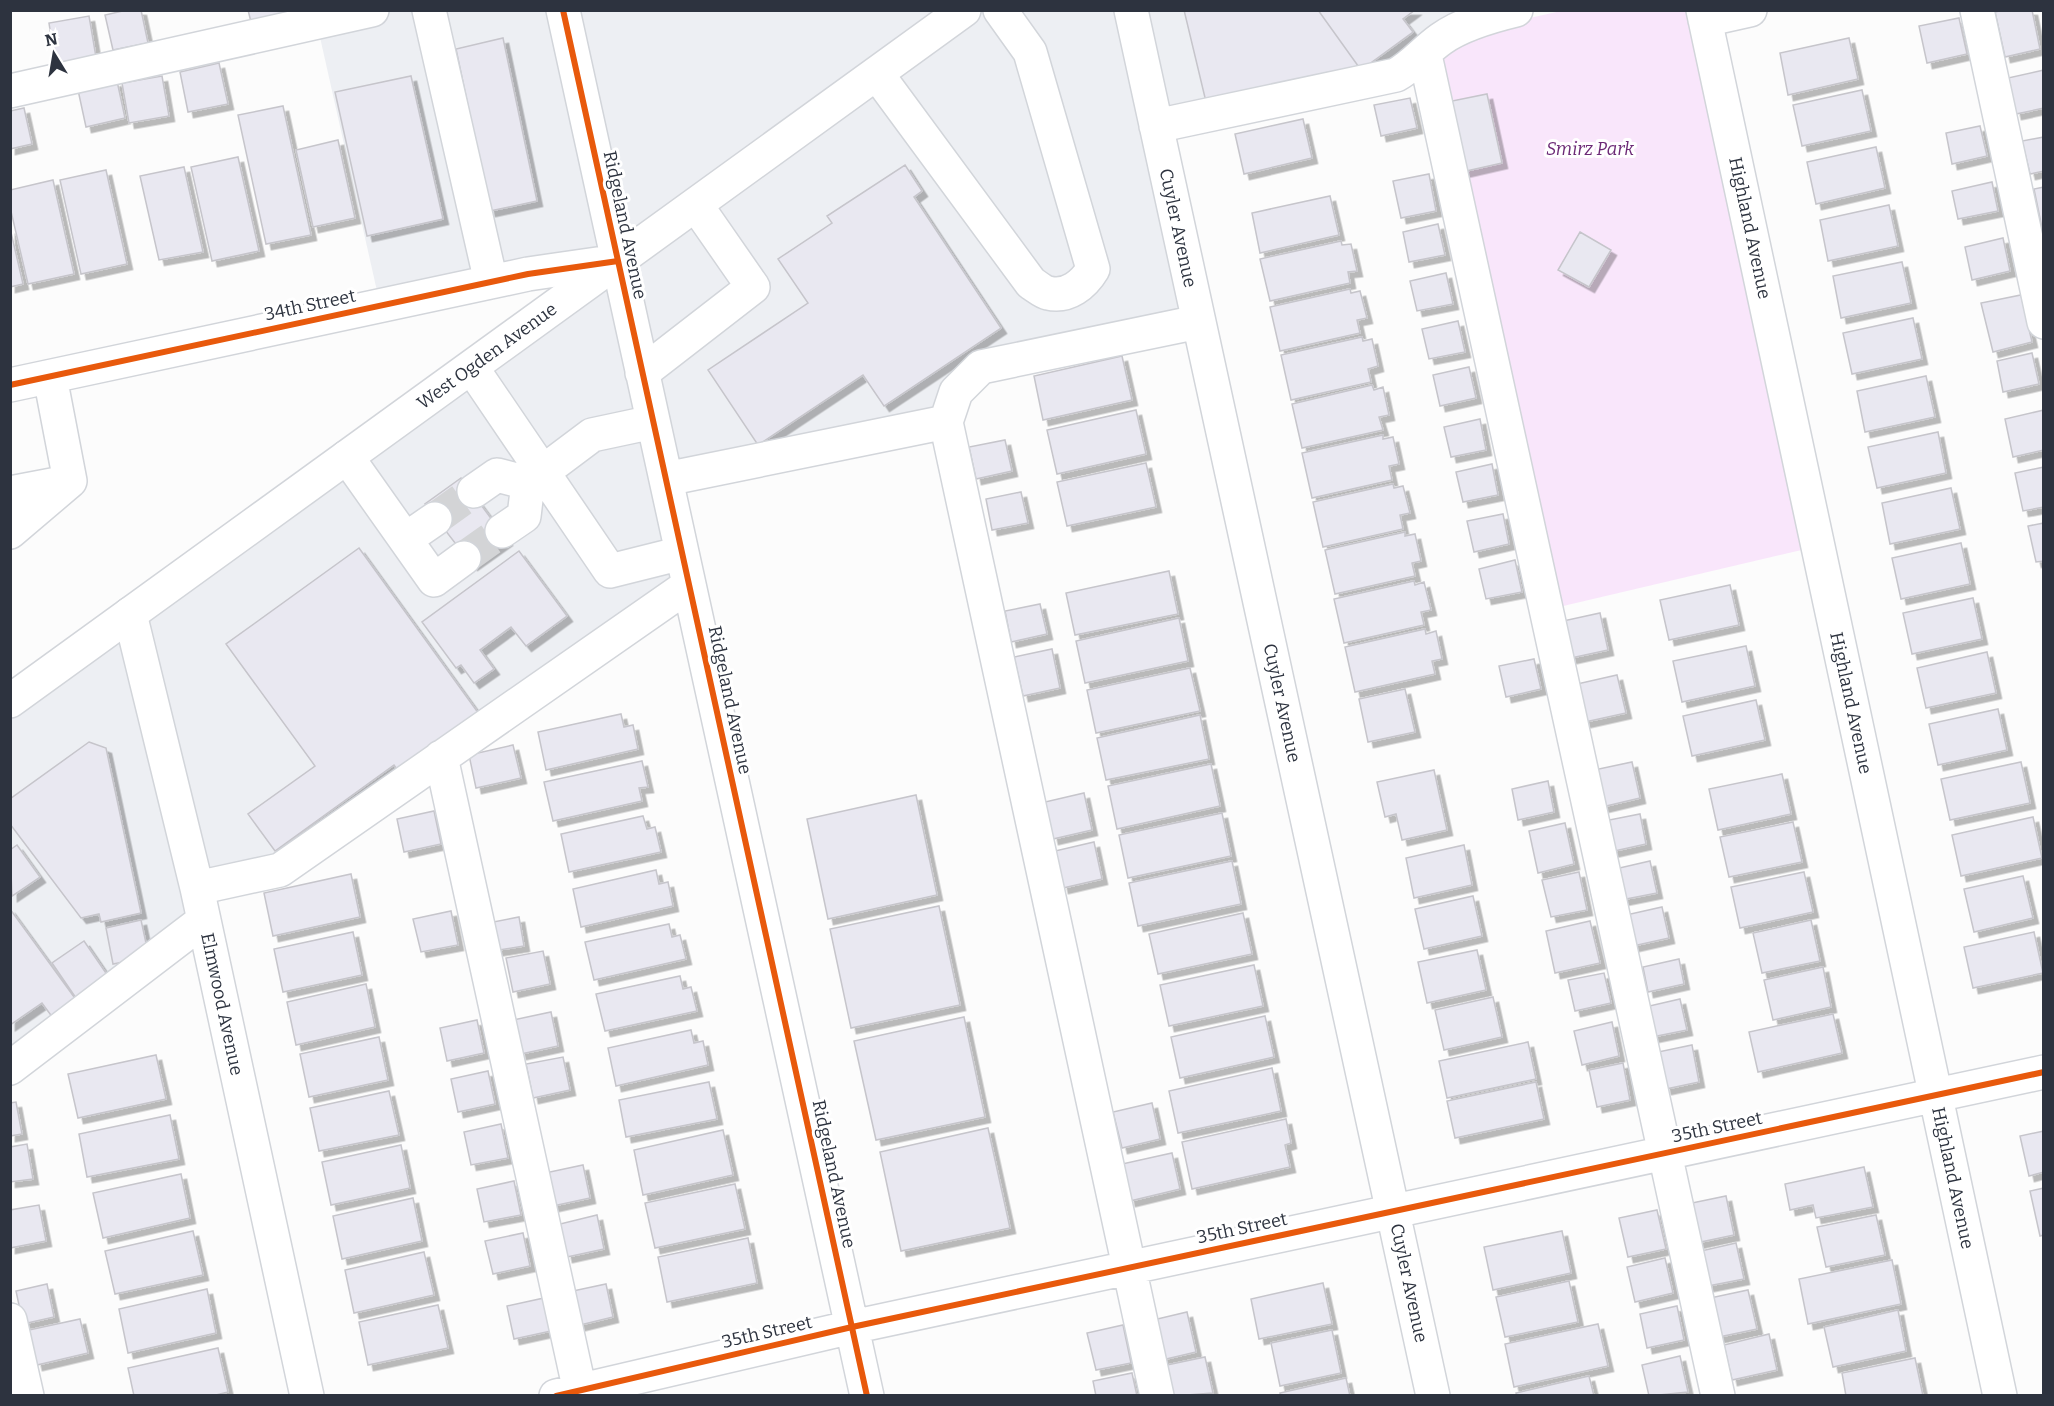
<svg xmlns="http://www.w3.org/2000/svg" width="2054" height="1406" font-family="Bitter,serif">
<style>
.built{fill:#edeff3}
.green{fill:#f9e6fb}
.building{fill:#e9e8f1;stroke:#c6c5cb;stroke-width:1.5;filter:url(#shadow)}
.lines{fill:none;stroke-linecap:round;stroke-linejoin:round}
.minor-tunnel{stroke:#d3d4d6;stroke-width:33;stroke-dasharray:33 16;stroke-linecap:butt}
.minor-casing{stroke:#d2d5da;stroke-width:36}
.major-casing{stroke:#d2d5da;stroke-width:36}
.minor{stroke:#fff;stroke-width:33}
.major{stroke:#fff;stroke-width:33}
.cycleway-casing{stroke:#fff;stroke-width:10}
.cycleway{stroke:#e8590c;stroke-width:6}
.labels{text-anchor:middle;stroke-width:6;stroke-linejoin:round;paint-order:stroke}
.park-label{font-size:18px;font-style:italic;fill:#6c2976;stroke:#fff}
.street-label{font-size:18px;fill:#2d333f;stroke:#fff}
</style>
<defs>
<filter id="shadow"><feDropShadow dx="5.5" dy="5.5" stdDeviation="0" flood-color="#0004"/></filter>
</defs>
<rect width="100%" height="100%" fill="#fcfcfc"/>
<path class="built" d="M337,10L553,11L606,255L379,300L315,15Z
M571,11H1486L1398,65L1151,122L1195,312L1012,350L937,416L674,470L696,585L290,871L190,893L200,932L11,1076V716L624,270Z"/>
<path class="green" d="M1561,11H1692L1810,548L1559,607L1437,59L1493,26Z"/>
<path class="building" d="M127,10H141L148,43L113,50L105,15Z
M248,10H308L252,26Z
M1184,10H1318L1361,70L1207,106Z
M1318,10H1415L1403,19L1413,32L1361,70Z
M2003,10H2032L2040,49L2005,57L1995,12Z
M89,16L96,57L55,63L49,23Z
M1959,18L1967,54L1927,63L1919,26Z
M503,38L537,201L490,211L456,49Z
M1849,38L1858,79L1788,95L1780,53Z
M219,63L228,104L188,112L180,72Z
M2044,70V108L2016,114L2008,78Z
M162,76L169,116L129,123L122,83Z
M411,76L443,219L367,236L335,92Z
M117,81L125,118L86,127L78,90Z
M1862,90L1871,131L1802,146L1793,105Z
M1487,94L1502,163L1462,172L1447,102Z
M1410,98L1417,128L1381,136L1374,105Z
M283,106L311,235L266,244L238,115Z
M24,108L32,144L10,149V111Z
M1303,119L1312,158L1244,174L1235,134Z
M1980,126L1987,156L1952,164L1946,133Z
M2044,137V171L2030,174L2022,141Z
M338,140L355,218L313,227L296,150Z
M1876,147L1885,188L1816,204L1807,162Z
M238,157L259,251L212,261L191,167Z
M905,165L922,191L914,197L1001,328L884,406L863,375L758,445L708,370L808,303L778,259L832,223L827,216Z
M184,167L203,252L159,260L140,176Z
M106,170L127,264L81,274L60,180Z
M1429,174L1436,211L1401,218L1393,181Z
M53,180L74,274L28,284L10,207V190Z
M1992,182L1998,211L1958,219L1952,191Z
M2044,187V227L2042,228L2034,189Z
M1330,196L1339,235L1260,253L1252,213Z
M1889,205L1898,246L1828,261L1820,220Z
M1438,224L1445,255L1409,262L1403,232Z
M10,228L23,284L10,287Z
M1580,232L1611,250L1589,287L1558,270Z
M2003,238L2010,271L1972,280L1965,247Z
M1341,241L1342,245L1351,244L1357,271L1348,272L1350,283L1270,301L1260,259Z
M1902,262L1911,303L1841,318L1833,276Z
M1446,273L1453,304L1417,311L1410,281Z
M1350,289L1351,293L1360,291L1367,318L1357,320L1360,333L1280,351L1270,307Z
M2021,295L2032,342L1993,352L1981,303Z
M1913,318L1922,359L1852,374L1843,333Z
M1458,321L1465,352L1429,359L1422,329Z
M1362,337L1363,341L1372,339L1378,366L1368,369L1371,382L1291,400L1281,355Z
M2032,353L2039,384L2003,392L1997,361Z
M1122,356L1132,400L1043,420L1034,376Z
M1469,367L1476,398L1440,406L1433,375Z
M1926,376L1935,417L1865,432L1857,391Z
M1372,385L1374,390L1383,387L1389,415L1379,417L1383,430L1302,448L1292,404Z
M1136,410L1146,454L1057,474L1047,430Z
M2044,410V450L2013,457L2005,419Z
M1480,419L1486,450L1451,457L1444,427Z
M1938,432L1946,473L1877,488L1868,447Z
M1383,435V439L1393,437L1399,464L1389,466L1392,480L1312,498L1302,453Z
M1005,440L1012,471L976,479L969,447Z
M1146,463L1156,507L1067,526L1057,482Z
M1492,464L1498,495L1463,502L1456,472Z
M2044,467V507L2023,511L2015,473Z
M461,478L507,540L472,565L425,504Z
M1393,484L1394,488L1403,486L1410,513L1400,515L1403,529L1323,547L1313,502Z
M1951,488L1960,529L1890,544L1882,503Z
M1021,492L1028,523L992,530L986,499Z
M1503,514L1509,544L1474,552L1467,521Z
M2044,523V561L2036,562L2028,526Z
M1405,532V536L1415,534L1421,561L1412,563L1415,576L1335,594L1325,550Z
M1961,543L1970,584L1901,599L1892,558Z
M359,548L479,714L399,772L394,765L275,851L248,814L315,766L226,644Z
M519,551L567,616L526,646L511,627L480,650L494,669L474,683L461,665L456,668L422,622Z
M1515,560L1522,592L1486,599L1479,569Z
M1169,571L1178,614L1075,635L1066,593Z
M1414,581L1415,585L1424,582L1431,610L1421,612L1424,625L1344,643L1334,599Z
M1730,585L1739,625L1669,640L1660,600Z
M1973,598L1982,639L1912,654L1903,613Z
M1040,604L1047,634L1011,642L1005,611Z
M1600,613L1608,650L1571,658L1563,621Z
M1179,618L1188,661L1085,683L1076,641Z
M1425,629L1426,634L1436,631L1442,659L1432,661L1435,674L1355,692L1345,647Z
M1746,646L1755,686L1682,702L1673,661Z
M1052,649L1060,688L1023,696L1014,657Z
M1987,652L1996,693L1926,708L1917,668Z
M1534,659L1541,689L1506,697L1499,666Z
M1190,668L1200,711L1096,733L1087,690Z
M1617,675L1626,713L1585,722L1577,684Z
M1405,689L1415,732L1368,742L1359,699Z
M1756,700L1765,740L1692,756L1683,716Z
M1998,709L2007,750L1938,765L1929,724Z
M621,714L624,727L633,725L638,749L546,770L538,732Z
M1200,715L1209,759L1106,780L1097,738Z
M89,742L106,748L141,913L101,922L99,914L81,918L10,824V799Z
M513,745L521,778L476,788L469,755Z
M642,761L648,787L639,788L642,801L553,821L544,782Z
M1632,762L1640,798L1602,807L1594,770Z
M2021,762L2030,803L1950,820L1941,779Z
M1211,764L1220,806L1117,829L1108,786Z
M1434,770L1447,830L1402,840L1396,814L1385,817L1377,782Z
M1782,774L1791,814L1718,830L1709,789Z
M1548,781L1554,812L1518,820L1512,789Z
M1084,793L1092,830L1053,839L1045,802Z
M916,795L937,895L828,919L807,819Z
M434,811L441,844L404,852L397,819Z
M1222,813L1231,856L1128,878L1119,835Z
M1640,814L1646,844L1610,852L1604,821Z
M643,816L647,829L655,827L661,852L569,872L561,834Z
M2033,817L2042,858L1961,876L1952,835Z
M1793,822L1802,862L1729,877L1720,837Z
M1565,823L1574,864L1538,873L1529,831Z
M1094,842L1102,879L1063,888L1055,851Z
M17,845L40,877L12,896L10,850Z
M1464,845L1472,885L1414,898L1406,858Z
M1232,861L1241,904L1138,926L1129,883Z
M1650,861L1657,893L1621,900L1615,869Z
M656,870L659,884L668,882L673,906L581,927L573,889Z
M1579,872L1587,910L1551,917L1542,880Z
M1804,872L1813,912L1740,928L1731,887Z
M351,874L360,917L273,936L264,893Z
M2023,876L2033,918L1974,932L1964,889Z
M1473,896L1482,936L1424,949L1415,909Z
M939,906L960,1005L851,1028L830,929Z
M1662,907L1669,938L1633,946L1626,915Z
M10,909L77,1001L53,1018L42,1003L10,1025Z
M451,911L458,945L421,952L413,919Z
M1243,913L1252,954L1158,974L1149,934Z
M519,917L524,946L493,951L488,923Z
M141,920L149,957L113,964L106,928Z
M1811,920L1820,961L1762,973L1753,933Z
M1590,921L1600,963L1555,973L1546,931Z
M669,924L672,937L680,935L686,959L594,980L585,942Z
M353,932L362,975L283,992L274,949Z
M2034,932L2043,973L1973,988L1964,947Z
M84,941L108,976L76,998L52,963Z
M1477,950L1486,990L1427,1003L1418,962Z
M543,951L550,984L513,992L506,958Z
M1679,959L1684,984L1648,992L1643,967Z
M1254,965L1263,1006L1169,1026L1160,985Z
M1823,967L1831,1007L1773,1020L1764,980Z
M1604,973L1611,1003L1575,1011L1568,980Z
M680,976L683,989L691,987L697,1011L605,1031L596,994Z
M366,984L375,1027L296,1045L287,1002Z
M1493,997L1502,1037L1444,1050L1435,1010Z
M1680,999L1687,1030L1652,1037L1645,1007Z
M551,1012L558,1046L521,1054L513,1020Z
M1833,1014L1842,1053L1758,1072L1749,1032Z
M1265,1016L1274,1057L1180,1078L1171,1037Z
M964,1017L985,1117L876,1140L854,1041Z
M477,1020L484,1053L447,1061L440,1028Z
M1612,1022L1619,1056L1582,1065L1574,1031Z
M691,1030L694,1043L703,1041L708,1065L616,1086L608,1048Z
M379,1037L388,1080L309,1097L300,1054Z
M1528,1042L1536,1079L1447,1098L1439,1061Z
M1692,1045L1699,1082L1666,1089L1658,1052Z
M156,1055L166,1099L78,1118L68,1074Z
M563,1057L570,1090L533,1098L526,1064Z
M1623,1063L1630,1100L1597,1107L1589,1070Z
M1272,1068L1281,1111L1178,1133L1169,1091Z
M488,1071L495,1104L458,1112L451,1079Z
M709,1082L717,1119L626,1137L619,1100Z
M1536,1082L1544,1119L1455,1138L1447,1101Z
M389,1091L399,1135L319,1151L310,1108Z
M16,1102L22,1134L10,1136V1103Z
M1152,1103L1160,1139L1122,1148L1113,1112Z
M170,1115L179,1159L87,1177L79,1134Z
M1286,1119L1291,1143L1285,1145L1290,1167L1192,1189L1182,1142Z
M501,1124L508,1158L471,1165L464,1132Z
M988,1128L1010,1228L901,1251L880,1152Z
M723,1130L733,1175L643,1195L634,1150Z
M2044,1131V1172L2029,1176L2020,1136Z
M27,1144L33,1179L10,1182V1147Z
M401,1145L410,1188L331,1205L322,1162Z
M1172,1153L1180,1189L1130,1201L1122,1164Z
M583,1165L590,1198L553,1206L545,1173Z
M1864,1167L1873,1207L1816,1218L1813,1205L1790,1210L1785,1184Z
M181,1174L190,1218L103,1238L93,1193Z
M514,1181L521,1215L484,1222L477,1189Z
M735,1184L745,1229L655,1248L645,1203Z
M2044,1188V1235L2040,1236L2030,1191Z
M1726,1196L1734,1235L1696,1243L1687,1204Z
M413,1198L422,1241L342,1259L333,1216Z
M39,1205L46,1241L10,1248V1210Z
M1657,1210L1666,1249L1628,1257L1619,1218Z
M597,1215L604,1249L567,1257L560,1224Z
M1876,1215L1885,1255L1826,1267L1817,1227Z
M193,1231L203,1275L115,1294L105,1251Z
M1562,1231L1571,1273L1493,1290L1484,1247Z
M523,1233L530,1266L493,1274L485,1241Z
M748,1238L757,1283L667,1302L658,1257Z
M1736,1243L1744,1279L1708,1286L1701,1251Z
M424,1252L434,1295L354,1313L345,1270Z
M1665,1258L1673,1293L1635,1302L1627,1267Z
M1892,1260L1901,1304L1808,1324L1799,1279Z
M1569,1281L1578,1322L1505,1337L1496,1297Z
M1323,1283L1332,1324L1259,1339L1251,1299Z
M47,1284L54,1317L23,1324L16,1291Z
M606,1284L613,1317L576,1326L568,1292Z
M207,1289L216,1333L128,1353L119,1309Z
M1748,1290L1757,1329L1719,1337L1710,1298Z
M544,1298L551,1331L514,1339L507,1306Z
M438,1305L448,1348L368,1365L359,1322Z
M1677,1306L1684,1340L1647,1348L1640,1314Z
M1898,1310L1906,1351L1833,1367L1824,1327Z
M1187,1312L1196,1352L1162,1360L1153,1320Z
M80,1319L88,1353L37,1365L29,1330Z
M1598,1324L1608,1366L1514,1387L1505,1344Z
M1123,1325L1131,1363L1096,1370L1087,1333Z
M1332,1330L1341,1373L1280,1386L1271,1343Z
M1769,1334L1777,1370L1732,1380L1724,1345Z
M218,1348L228,1392L212,1396H134L128,1368Z
M1680,1356L1688,1392L1649,1396L1642,1365Z
M1205,1357L1213,1393L1174,1396L1167,1365Z
M1915,1358L1923,1396H1846L1842,1373Z
M1132,1373L1137,1396H1096L1093,1381Z
M1589,1376L1594,1396H1517L1516,1393Z
M1346,1378L1350,1396H1281L1280,1393Z"/>
<g class="lines">
<path class="minor-tunnel" d="M435,519L474,491
M464,558L502,531"/>
<g class="minor-casing">
<path id="minor" d="M429,10L491,282
M563,10L867,1396
M1131,10L1433,1396
M1703,10L2000,1396
M1977,10L2044,322
M1705,20L1750,10
M1425,55L1718,1396
M877,74L1031,283C1036,286 1043,292 1048,293C1068,298 1084,284 1093,269L1030,52L1000,10
M10,91L372,10
M1156,126L1396,75C1414,65 1424,51 1441,39C1462,24 1491,16 1516,10
M472,368L610,571L682,553
M642,373L753,287L696,205
M50,377L70,481
M10,385L528,274L618,261
M946,422L1157,1396
M347,457L434,580L464,558
M666,479L946,422L956,392L981,367L1198,322
M528,483L592,435L653,422
M474,491L497,475L528,483L524,516L502,531
M10,493L68,482
M10,532L70,481
M406,539L435,519
M130,614L197,888L307,1396
M441,757L581,1396
M197,888L280,870L689,585
M10,1068L204,920
M10,1320L27,1396
M556,1396L852,1327L2044,1072"/>
</g>
<g class="major-casing">
<path id="major" d="M10,701L964,10"/>
</g>
<use href="#minor" class="minor"/>
<use href="#major" class="major"/>
<g class="cycleway-casing">
<path id="cycleway" d="M563,10L867,1396
M10,385L528,274L618,261
M556,1396L852,1327L2044,1072"/>
</g>
<use href="#cycleway" class="cycleway"/>
</g>
<g class="labels">
<g class="park-label">
<text x="1590" y="155">Smirz Park</text>
</g>
<g class="street-label">
<text transform="translate(625 225) rotate(78)" y="6">Ridgeland Avenue</text>
<text transform="translate(1178 228) rotate(78)" y="6">Cuyler Avenue</text>
<text transform="translate(1750 228) rotate(78)" y="6">Highland Avenue</text>
<text transform="translate(310 305) rotate(-12)" y="6">34th Street</text>
<text transform="translate(487 356) rotate(-36)" y="6">West Ogden Avenue</text>
<text transform="translate(730 700) rotate(78)" y="6">Ridgeland Avenue</text>
<text transform="translate(1282 703) rotate(78)" y="6">Cuyler Avenue</text>
<text transform="translate(1851 703) rotate(78)" y="6">Highland Avenue</text>
<text transform="translate(222 1004) rotate(78)" y="6">Elmwood Avenue</text>
<text transform="translate(1717 1127) rotate(-12)" y="6">35th Street</text>
<text transform="translate(834 1174) rotate(78)" y="6">Ridgeland Avenue</text>
<text transform="translate(1953 1178) rotate(78)" y="6">Highland Avenue</text>
<text transform="translate(1242 1228) rotate(-12)" y="6">35th Street</text>
<text transform="translate(1409 1283) rotate(78)" y="6">Cuyler Avenue</text>
<text transform="translate(767 1332) rotate(-13)" y="6">35th Street</text>
</g>
</g>
<rect width="2054" height="1406" fill="none" stroke="#2d333f" stroke-width="24"/>
<g transform="translate(54 54) rotate(349)" stroke="#ffffff" stroke-width="4.5" paint-order="stroke">
<path d="M0-4.5L10 22L0 15L-10 22Z" fill="#2d333f"/>
<text y="-9" font-size="16" font-weight="bold" text-anchor="middle" fill="#2d333f">N</text>
</g>
</svg>
